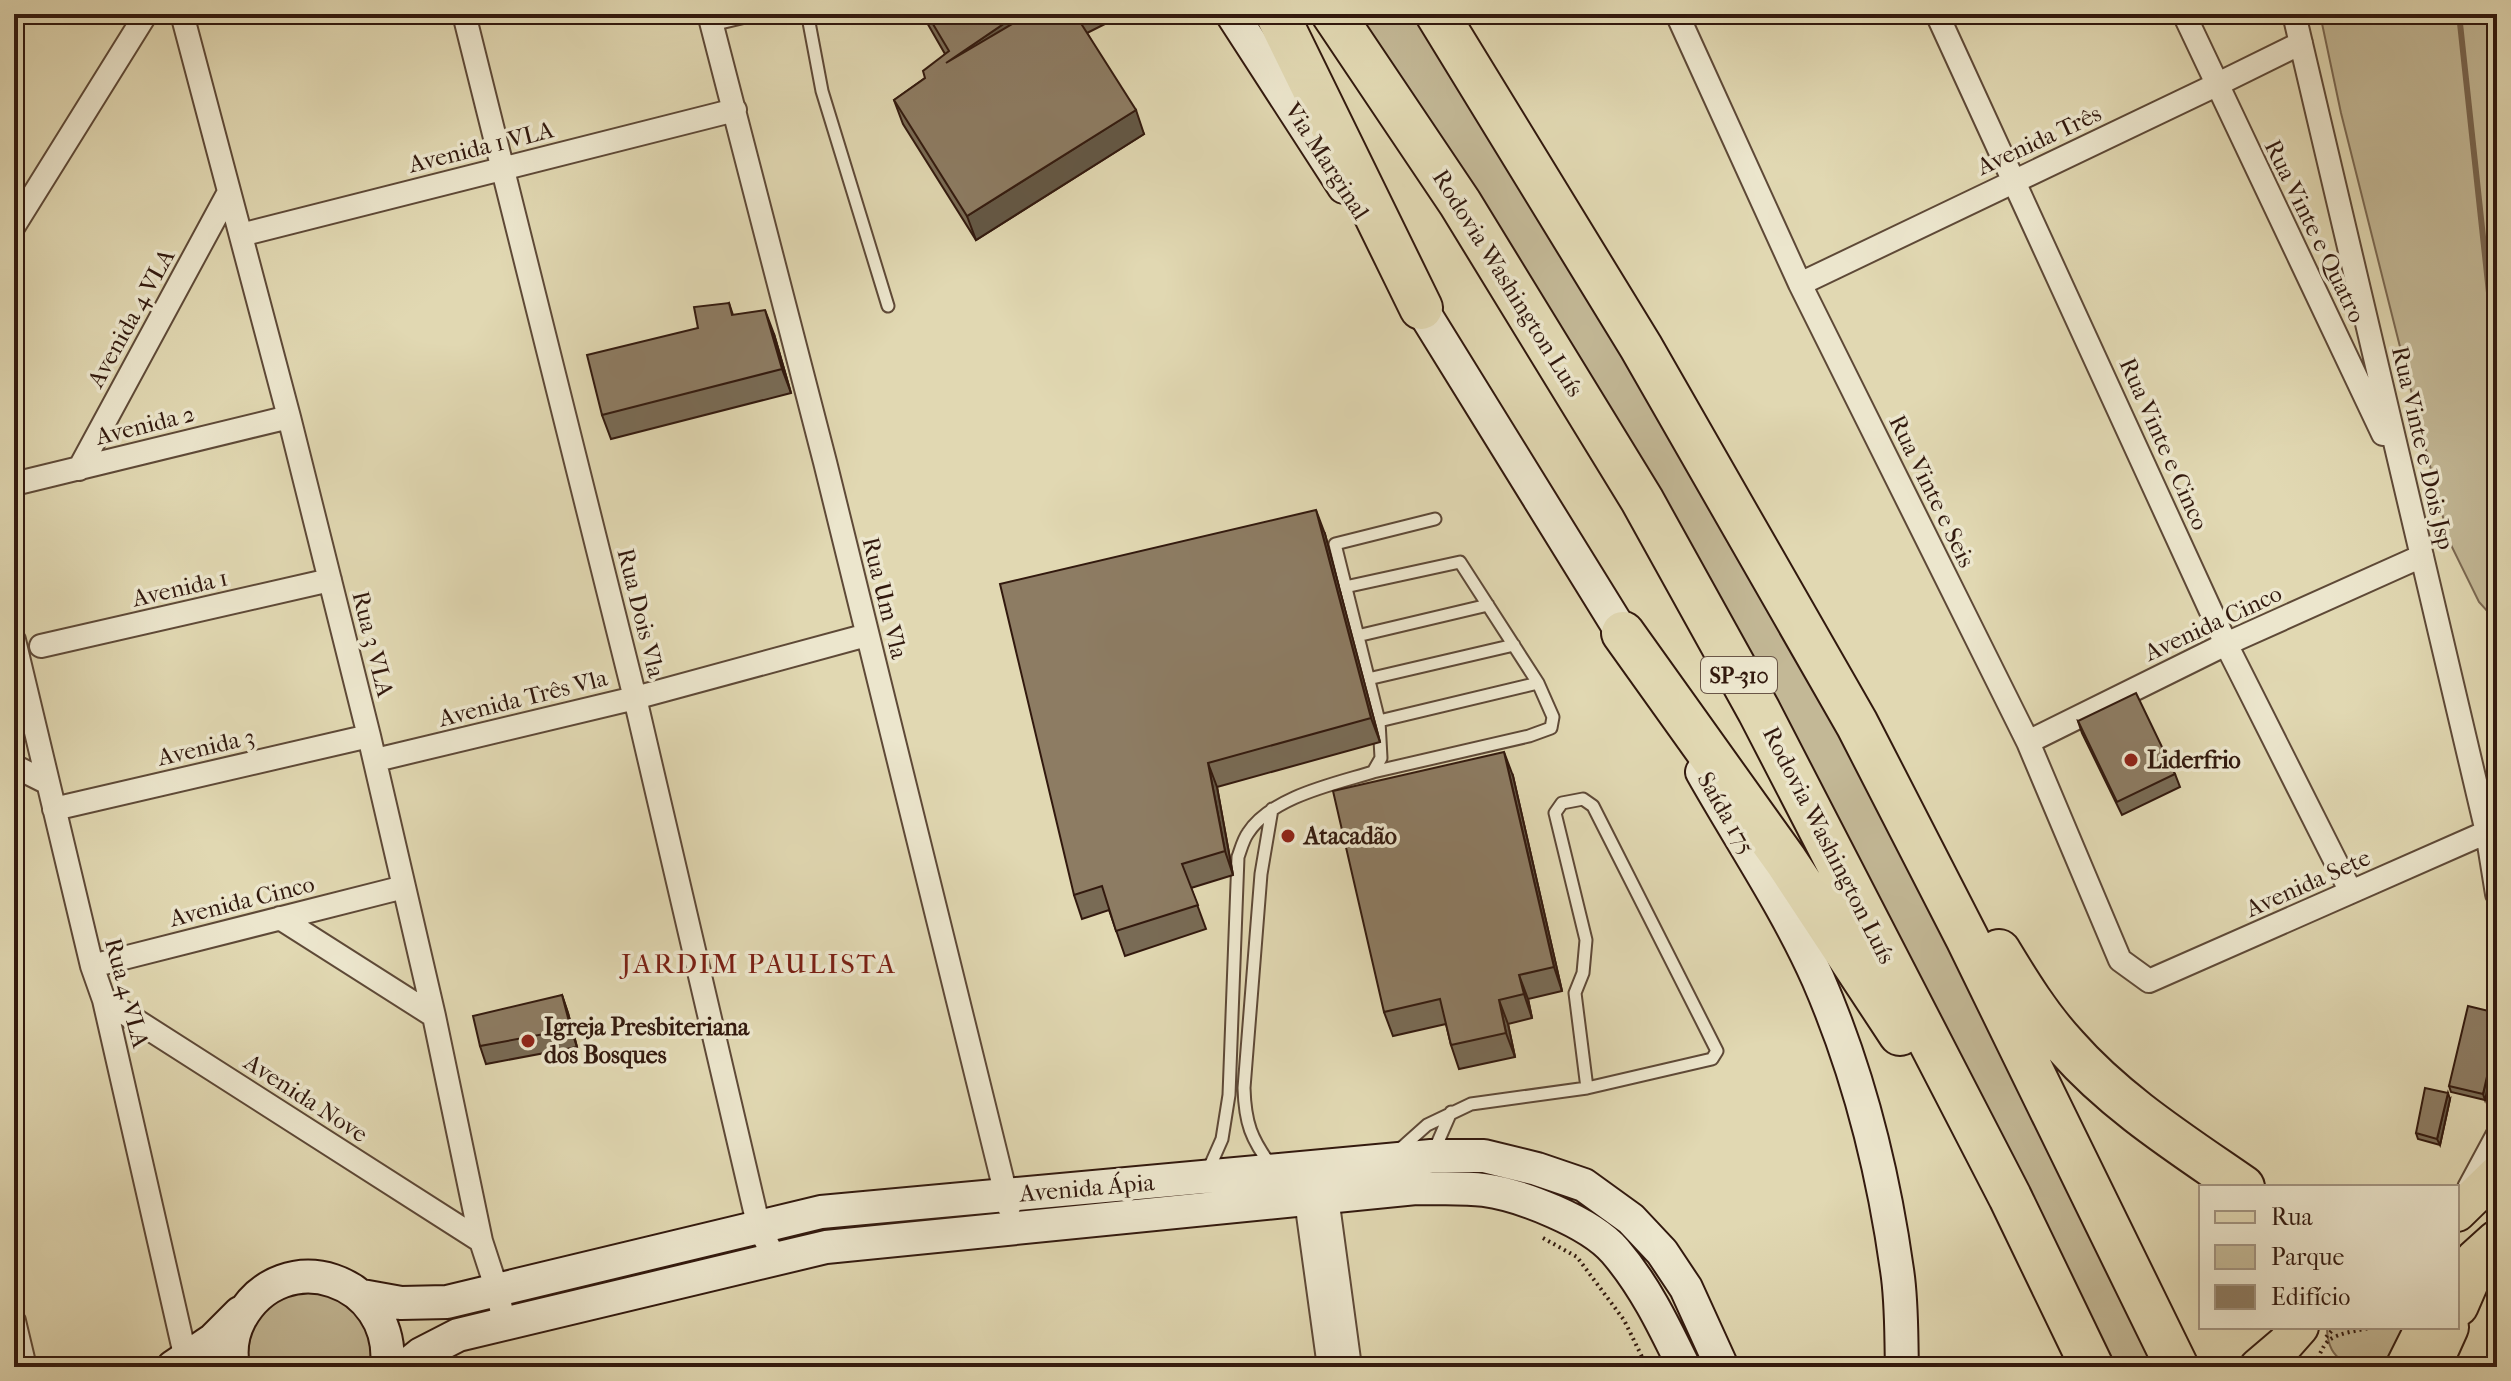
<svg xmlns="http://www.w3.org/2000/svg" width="2511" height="1381" font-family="'IM FELL French Canon',serif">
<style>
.green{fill:#c3b896;stroke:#7a6852;stroke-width:2}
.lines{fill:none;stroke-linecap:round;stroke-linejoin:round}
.stream{stroke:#78654f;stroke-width:6}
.lane-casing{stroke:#5e4937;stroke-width:15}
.street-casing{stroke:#5e4937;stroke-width:26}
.secondary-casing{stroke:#32190e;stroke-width:36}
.primary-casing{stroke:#32190e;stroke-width:40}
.highway-casing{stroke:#32190e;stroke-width:46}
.path{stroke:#32190e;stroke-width:4;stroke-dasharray:2 4;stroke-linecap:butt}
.lane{stroke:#ece6cd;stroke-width:11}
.street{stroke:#ece6cd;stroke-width:22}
.secondary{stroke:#ece6cd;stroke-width:32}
.primary{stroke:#e1d8b2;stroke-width:36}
.highway{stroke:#e1d8b2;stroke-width:42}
.wall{fill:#796b55;stroke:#32190e;stroke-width:2}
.shaded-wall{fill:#635745;stroke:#32190e;stroke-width:2}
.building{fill:#8d7c63;stroke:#32190e;stroke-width:2}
.poi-dot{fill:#8f2418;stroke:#ece6cd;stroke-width:3}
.labels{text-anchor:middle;stroke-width:7;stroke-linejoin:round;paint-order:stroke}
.shield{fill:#ece6cd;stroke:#6a5647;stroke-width:2}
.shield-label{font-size:22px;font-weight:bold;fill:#32190e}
.street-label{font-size:24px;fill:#32190e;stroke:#ece6cd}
.poi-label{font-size:24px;font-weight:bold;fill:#32190e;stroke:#ece6cd;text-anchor:start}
.quarter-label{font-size:28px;letter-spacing:2px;fill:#7a1f14;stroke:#ece6cd}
</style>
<rect width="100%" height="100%" fill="#e1d8b2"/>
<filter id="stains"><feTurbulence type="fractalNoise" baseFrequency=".0025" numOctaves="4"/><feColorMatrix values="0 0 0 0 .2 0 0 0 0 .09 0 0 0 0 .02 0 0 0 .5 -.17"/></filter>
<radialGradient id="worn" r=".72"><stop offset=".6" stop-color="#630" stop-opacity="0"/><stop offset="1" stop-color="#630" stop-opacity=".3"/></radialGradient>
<path class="green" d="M1351,14H1421L1834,711L2160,1367H2108Z
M2320,14H2497V622L2479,602L2449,541L2341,113Z
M317,1286C330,1293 347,1300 358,1310C372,1323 374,1350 368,1367H246L253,1315L270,1297Z
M2327,1327H2406C2401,1337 2397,1354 2390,1362C2385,1366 2377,1367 2372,1367C2344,1367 2327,1357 2327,1327Z"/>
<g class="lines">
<path class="stream" d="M2459,14L2497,367
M2491,1367L2497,1346"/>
<g class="lane-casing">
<path id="lane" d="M789,14L808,17L843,14
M808,17L822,91L888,306
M712,25L758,14
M1345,587L1460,562L1538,683L1553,717L1551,728L1529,736L1373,772
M1357,636L1488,605
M1368,679L1514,645
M1379,721L1538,683
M1272,809L1261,874L1244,1088C1245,1123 1251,1139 1272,1167
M1399,1150L1427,1125L1471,1104L1587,1088L1712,1059L1717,1051L1593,806L1583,799L1562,803L1555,813L1586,940L1583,973L1575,993L1587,1088
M1434,1151L1451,1112
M1207,1173L1222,1139L1229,1095L1238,857C1241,849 1243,840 1248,833C1271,797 1334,784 1373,772L1381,758L1379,721L1335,544L1435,519"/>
</g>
<g class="street-casing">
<path id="street" d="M182,14L289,417L369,736L434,1016L481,1241L497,1290L504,1322
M464,14L635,698L759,1228L775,1258
M709,14L825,462L1009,1207
M1677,14L1800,284L2028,742L2120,960L2149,981L2487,832
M1937,14L2226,644L2351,892
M2184,14L2383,434
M2294,14L2487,832L2497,894
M14,226L146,14
M241,235L735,110
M1800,284L2216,85L2301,43
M79,469L229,192
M14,484L289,417
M14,640L92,966L104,1000L186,1359
M41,646L330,580
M2028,742L2226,644L2422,556
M376,760L635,698L867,635
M14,766L48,783
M54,809L369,736
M280,918L434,1016
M92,966L404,887
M104,1000L481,1241
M2469,1188L2497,1136
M1327,1197L1350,1367
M1306,1200L1329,1367
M14,1321L25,1367"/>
</g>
<g class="secondary-casing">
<path id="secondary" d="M1232,14L1344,187
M1410,290L1634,652
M1702,772C1741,841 1786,907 1818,979C1858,1071 1883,1170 1897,1270C1902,1302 1901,1335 1902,1367
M362,1296L401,1303L447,1302L821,1212L1431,1156H1484L1537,1169L1584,1185L1631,1219L1662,1252L1686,1288L1722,1367
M173,1367L213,1340L240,1313
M233,1367C230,1351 232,1334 240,1319C283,1241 396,1279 387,1367
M405,1367L421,1354L458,1335L826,1247L1416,1188C1438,1189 1462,1187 1484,1190C1521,1195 1590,1222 1615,1251C1645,1286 1664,1326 1684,1367"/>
</g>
<g class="primary-casing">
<path id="primary" d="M2457,1213L2497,1174
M2258,1367L2285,1344L2300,1327
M2404,1367L2424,1327"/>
</g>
<g class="highway-casing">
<path id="highway" d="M1277,14L1421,308
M1333,14L1460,203L1642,500L1759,711L2010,1197L2092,1367
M1437,14L1641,347L1857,724L1967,938L2177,1367
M1623,633L1786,861L1900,1034
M1999,951C2019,984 2040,1018 2066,1046C2116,1103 2181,1144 2243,1187
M2457,1305L2476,1261L2497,1242
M2429,1367L2447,1327"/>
</g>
<path class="path" d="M1543,1238L1577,1257L1624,1320L1647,1367
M2326,1337L2335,1327
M2309,1367C2320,1360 2320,1349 2328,1341C2339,1332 2359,1331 2372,1327"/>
<use href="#lane" class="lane"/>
<use href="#street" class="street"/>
<use href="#secondary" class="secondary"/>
<use href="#primary" class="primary"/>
<use href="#highway" class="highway"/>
</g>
<path class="wall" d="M922,14H1108L1111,21L1087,33L1144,134L976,240L903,124L894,100L925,78L945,54Z
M729,303L733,315L774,334L791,393L611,439L602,415L698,328Z
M1325,534L1380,742L1217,787L1233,875L1191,888L1206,929L1125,956L1109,910L1082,919L1074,895Z
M2078,721L2175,774L2180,787L2122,815L2082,733Z
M1513,776L1562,991L1528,999L1532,1018L1508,1024L1515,1057L1459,1069L1451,1045L1446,1024L1393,1036L1384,1012Z
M562,995L568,1013L577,1047L486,1064L480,1046Z
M2497,1013V1049L2485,1100L2451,1092L2449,1086Z
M2450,1099L2440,1145L2418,1139L2416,1133Z"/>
<path class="shaded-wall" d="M1018,14H1036L946,63Z
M1136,110L1144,134L976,240L967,216Z
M765,310L774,334L791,393L782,369Z
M1316,510L1325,534L1380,742L1371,718Z
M1504,752L1513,776L1562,991L1554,967Z
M1208,763L1217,787L1233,875L1225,851Z
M1519,975L1528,999L1532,1018L1524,994Z
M562,995L568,1013L577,1047L571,1029Z
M1499,1000L1508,1024L1515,1057L1506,1033Z
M2497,1033V1049L2485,1100L2483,1094Z
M2448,1093L2450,1099L2440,1145L2437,1139Z"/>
<path class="building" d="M927,14H1018L946,63L1029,14H1075L1136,110L967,216L894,100L925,78L923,71L949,51Z
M729,303L732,315L765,310L782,369L602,415L587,355L698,328L694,307Z
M1316,510L1371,718L1208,763L1225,851L1182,864L1198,905L1116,931L1102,886L1074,895L1000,584Z
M2136,693L2175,774L2117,802L2078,721Z
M1504,752L1554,967L1519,975L1524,994L1499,1000L1506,1033L1451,1045L1440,999L1384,1012L1333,791Z
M562,995L571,1029L480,1046L473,1016Z
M2468,1006L2497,1013V1033L2483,1094L2449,1086Z
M2425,1088L2448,1093L2437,1139L2416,1133Z"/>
<g class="poi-dot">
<circle cx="2131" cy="760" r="8"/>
<circle cx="1288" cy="836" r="8"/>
<circle cx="528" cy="1041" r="8"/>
</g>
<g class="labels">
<rect class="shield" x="1701" y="657" width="76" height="36" rx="6"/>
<g class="shield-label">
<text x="1739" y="683">SP-310</text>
</g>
<g class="street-label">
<text transform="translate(2039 140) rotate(-25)" y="8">Avenida Três</text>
<text transform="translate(481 147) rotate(-14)" y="8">Avenida 1 VLA</text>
<text transform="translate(1327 161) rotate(57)" y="8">Via Marginal</text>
<text transform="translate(2315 231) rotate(64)" y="8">Rua Vinte e Quatro</text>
<text transform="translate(1508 283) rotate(58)" y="8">Rodovia Washington Luís</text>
<text transform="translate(131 318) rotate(-61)" y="8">Avenida 4 VLA</text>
<text transform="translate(145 425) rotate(-14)" y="8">Avenida 2</text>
<text transform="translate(2164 444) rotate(66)" y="8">Rua Vinte e Cinco</text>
<text transform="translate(2423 448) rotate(77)" y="8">Rua Vinte e Dois Jsp</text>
<text transform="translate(1932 491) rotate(64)" y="8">Rua Vinte e Seis</text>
<text transform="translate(180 588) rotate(-13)" y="8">Avenida 1</text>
<text transform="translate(885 598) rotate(76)" y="8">Rua Um Vla</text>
<text transform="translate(641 613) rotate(76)" y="8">Rua Dois Vla</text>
<text transform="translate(2213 623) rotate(-25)" y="8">Avenida Cinco</text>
<text transform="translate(373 644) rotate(76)" y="8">Rua 3 VLA</text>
<text transform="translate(523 698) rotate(-14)" y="8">Avenida Três Vla</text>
<text transform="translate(206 747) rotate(-13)" y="8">Avenida 3</text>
<text transform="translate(1726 813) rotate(60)" y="8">Saída 175</text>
<text transform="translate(1829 845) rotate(63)" y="8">Rodovia Washington Luís</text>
<text transform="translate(2308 883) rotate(-24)" y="8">Avenida Sete</text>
<text transform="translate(242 901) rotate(-14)" y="8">Avenida Cinco</text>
<text transform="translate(127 993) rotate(75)" y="8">Rua 4 VLA</text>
<text transform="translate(306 1098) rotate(33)" y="8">Avenida Nove</text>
<text transform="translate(1087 1188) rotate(-5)" y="8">Avenida Ápia</text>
</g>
<g class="poi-label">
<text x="2147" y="768">Liderfrio</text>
<text x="1304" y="844">Atacadão</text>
<text x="544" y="1035">Igreja Presbiteriana<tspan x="544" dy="28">dos Bosques</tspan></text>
</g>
<g class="quarter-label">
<text x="759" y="973">JARDIM PAULISTA</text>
</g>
</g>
<rect width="2511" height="1381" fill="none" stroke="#e1d8b2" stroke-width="48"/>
<rect x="16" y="16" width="2479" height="1349" fill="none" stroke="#32190e" stroke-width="4"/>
<rect x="24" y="24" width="2463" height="1333" fill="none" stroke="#32190e" stroke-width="2"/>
<rect x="2199" y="1185" width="260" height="144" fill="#ece6cd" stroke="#a29481" stroke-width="2"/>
<rect x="2215" y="1211" width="40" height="12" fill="#e1d8b2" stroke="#a29481" stroke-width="2"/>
<text x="2271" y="1225" font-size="24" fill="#32190e">Rua</text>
<rect x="2215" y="1245" width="40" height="24" fill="#c3b896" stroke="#a29481" stroke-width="2"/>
<text x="2271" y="1265" font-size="24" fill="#32190e">Parque</text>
<rect x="2215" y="1285" width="40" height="24" fill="#8d7c63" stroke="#a29481" stroke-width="2"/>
<text x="2271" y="1305" font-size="24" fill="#32190e">Edifício</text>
<rect width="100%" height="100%" filter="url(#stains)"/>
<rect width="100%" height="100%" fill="url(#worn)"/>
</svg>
